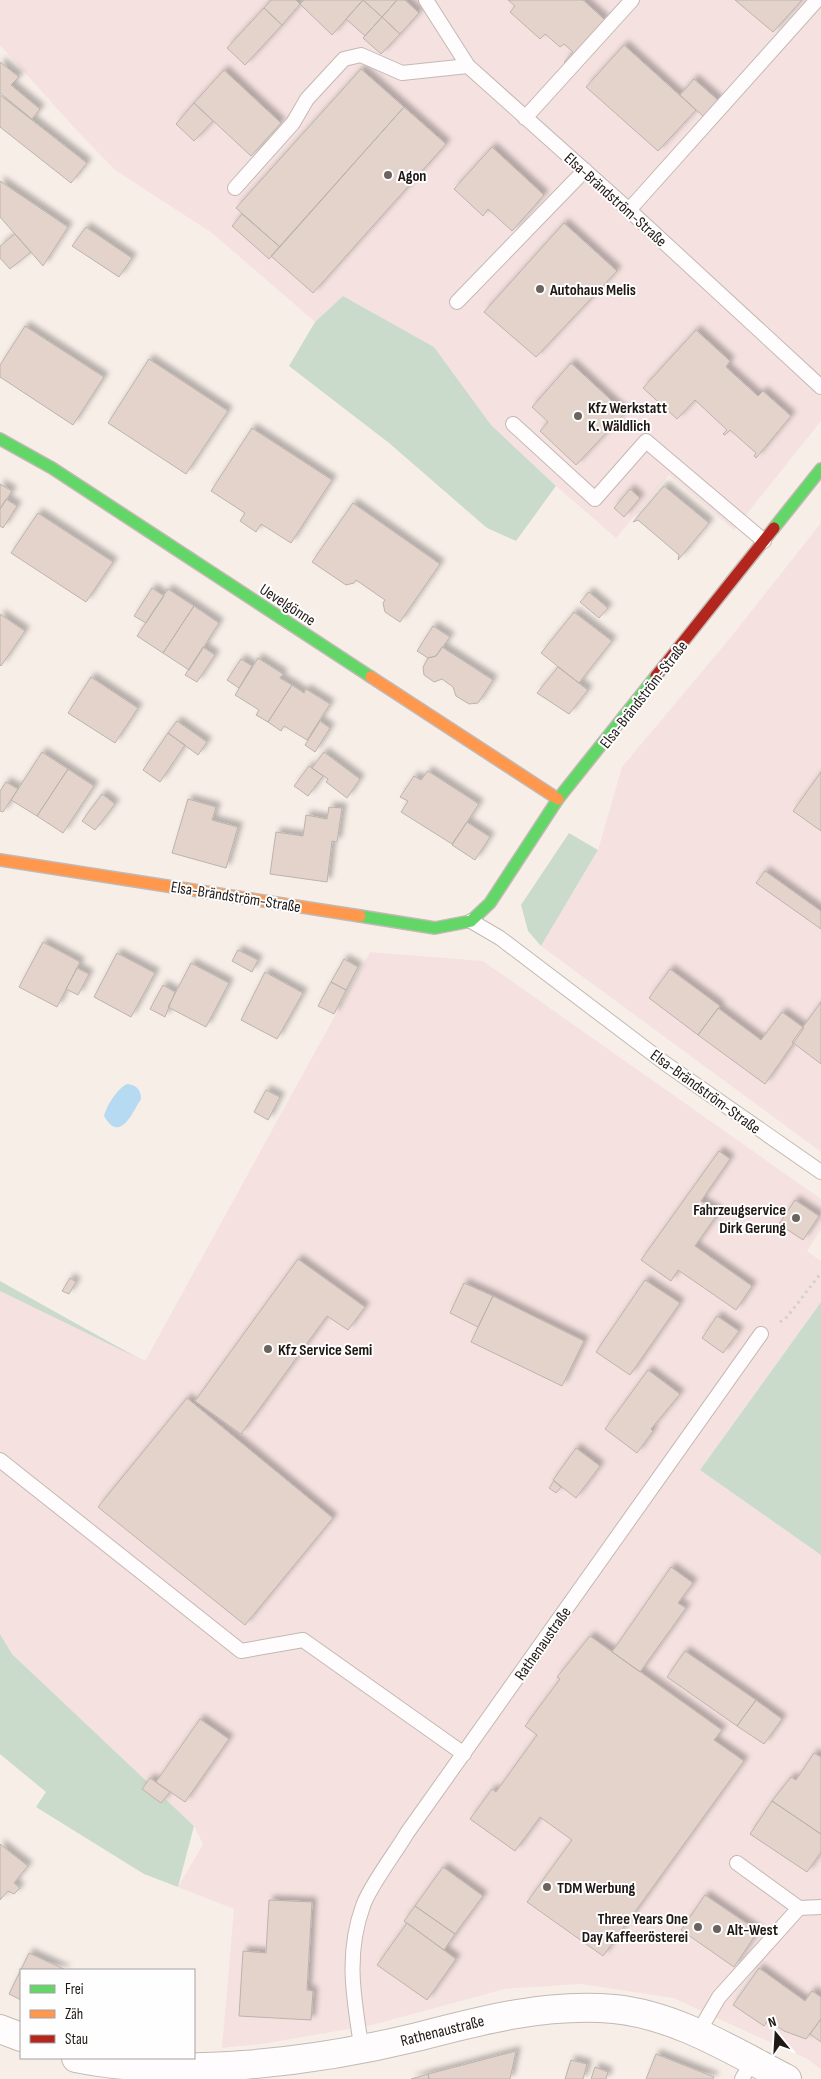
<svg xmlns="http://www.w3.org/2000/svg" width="821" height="2079" font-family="'Sofia Sans Condensed',sans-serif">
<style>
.industrial{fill:#f5e2e0}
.green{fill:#cadbcc}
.water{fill:#b6daf2}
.building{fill:#e3d3cb;stroke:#bbb3ae;filter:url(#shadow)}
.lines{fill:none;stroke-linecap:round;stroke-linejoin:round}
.lane-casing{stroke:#c2b9b4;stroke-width:16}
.street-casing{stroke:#c2b9b4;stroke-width:30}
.fast-casing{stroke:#c2b9b4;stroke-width:14}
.slow-casing{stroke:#c2b9b4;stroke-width:14}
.jam-casing{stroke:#c2b9b4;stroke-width:14}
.path{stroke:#d3d1cf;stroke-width:3;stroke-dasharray:2.5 4;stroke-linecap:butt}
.lane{stroke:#fefcfc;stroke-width:14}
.street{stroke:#fefcfc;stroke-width:28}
.fast{stroke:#63d668;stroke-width:11}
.slow{stroke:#ff974d;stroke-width:11}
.jam{stroke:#b3261e;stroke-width:11}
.poi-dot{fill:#6c635e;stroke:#fefefe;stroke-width:2}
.labels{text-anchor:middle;stroke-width:4;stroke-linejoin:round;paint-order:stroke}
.poi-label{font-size:16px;font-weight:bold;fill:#201814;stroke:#fefefe;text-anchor:start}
.street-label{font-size:16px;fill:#201814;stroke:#fefefe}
</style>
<defs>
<filter id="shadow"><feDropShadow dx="4.5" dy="-4.5" stdDeviation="2.5" flood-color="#0004"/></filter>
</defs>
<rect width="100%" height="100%" fill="#f8eee8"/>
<path class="industrial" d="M0,0H821V421L734,530L669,475L616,538L556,486L491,425L434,347L343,296L315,322L212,233L115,170L80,134L0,45Z
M821,523V1152L541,946L598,850L622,767L730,638Z
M370,952L483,961L821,1199V1230L807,1251L821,1261V1302L700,1470L821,1555V2069L807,2059L673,1998L580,1984L505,1989L372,2025L262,2044L222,2048L234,1909L178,1887L203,1844L194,1826L12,1654L0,1634V1283L145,1361Z"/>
<path class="green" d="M343,296L434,347L491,425L556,486L516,541L487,528L389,443L289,366L315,322Z
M569,833L598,850L541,946L528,931L521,905Z
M0,1281L145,1362H146L0,1291Z
M821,1302V1555L700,1470Z
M0,1634L12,1654L194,1826L178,1887L144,1874L36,1807L46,1792L0,1754Z"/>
<path class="water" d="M127,1084C136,1085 141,1089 141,1099C132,1113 120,1144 104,1116C107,1105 117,1089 127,1084Z"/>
<path class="building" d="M271,0H296L300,4L282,25L264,8Z
M304,0H363L332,35L300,4Z
M363,0L382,17L365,36L346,19Z
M363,0H397L382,17Z
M397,0H405L419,13L400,34L382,17Z
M508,0H583L605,20L566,64L564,62L573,52L564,44L560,47L545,34L540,39L510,12L515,6Z
M735,0H802L773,32Z
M264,8L282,25L245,65L227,48Z
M382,17L400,34L381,54L363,38Z
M624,45L696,110L658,151L586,87Z
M0,62L19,77L11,85L40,109L32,119L0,93Z
M361,69L404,107L280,247L236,208Z
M224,70L281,123L251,156L194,103Z
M694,79L719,101L704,117L680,95Z
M0,95L87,163L71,183L0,127Z
M194,103L213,121L194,141L176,124Z
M404,107L446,144L313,293L271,256Z
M492,147L544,195L512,231L488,209L483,216L454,189Z
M0,181L68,227L43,266L0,217Z
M242,214L280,247L269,259L232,226Z
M564,223L617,271L536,357L484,312Z
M86,227L132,258L119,277L72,246Z
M15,234L31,252L10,269L0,258V246Z
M25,326L104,377L73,425L0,377V365Z
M696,330L730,361L726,367L758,396L763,391L791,416L756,458L754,456L756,453L730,430L725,435L723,434L727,430L695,400L677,419L643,388Z
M149,359L228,411L186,474L108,423Z
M571,363L625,413L576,465L540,431L548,422L532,407Z
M252,428L332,480L291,543L261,524L256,532L240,521L245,513L211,491Z
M0,484L12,491L0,509Z
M664,486L709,523L678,560L679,555L638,520L633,522Z
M630,489L640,498L624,517L614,508Z
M6,499L17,506L3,528L0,526V509Z
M353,503L440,564L400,622L385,612L383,603L385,600L356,580L354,583L346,585L312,562Z
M38,513L113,562L86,602L11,553Z
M152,588L164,596L146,623L134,616Z
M168,589L194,606L163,653L137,636Z
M589,592L608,608L599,618L580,602Z
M194,606L219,623L189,670L163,653Z
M574,612L612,641L579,683L541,653Z
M0,614L25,631L1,666L0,665Z
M433,626L450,637L436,656L428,658L417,651Z
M203,647L215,655L197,682L185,675Z
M442,647L493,680L478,703L469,704L456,696L453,687L442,679L434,682L424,675L423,667L428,658L436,656Z
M258,658L283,674L280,678L292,685L268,722L256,715L259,710L235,695Z
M241,659L252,666L239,688L227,680Z
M558,667L588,690L569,714L537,693Z
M91,677L138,708L115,743L68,713Z
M292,685L304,693L306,689L330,704L307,740L284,726L281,731L268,722Z
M177,721L207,742L198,755L168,733Z
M320,721L330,728L315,752L305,745Z
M168,733L185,745L160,782L143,770Z
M42,752L68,769L37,816L11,800Z
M324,752L360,779L347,798L326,782L328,779L312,768Z
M309,766L323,776L308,796L294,786Z
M68,769L94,786L63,833L37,816Z
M428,771L479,804L452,844L401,812L408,801L400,797L414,776L421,780Z
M821,772V831L793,811Z
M6,782L18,789L3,812L0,811V791Z
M102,794L115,804L95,830L82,821Z
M188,799L216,807L212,820L238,827L226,868L172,853Z
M329,807L342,808L337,842L332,841L327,882L270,874L276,832L303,836L306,815L327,819Z
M467,822L490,837L475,860L452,845Z
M765,871L821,911V929L756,883Z
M43,942L80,962L57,1007L19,987Z
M238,950L258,960L252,972L232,961Z
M117,953L155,973L131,1017L94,997Z
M344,959L358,967L346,990L331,982Z
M191,963L229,983L206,1027L168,1007Z
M77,968L89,974L78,995L66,989Z
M670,969L720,1006L698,1035L649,998Z
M265,972L303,993L277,1039L241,1020Z
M331,982L346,990L334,1014L318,1006Z
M163,985L175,992L165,1017L150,1009Z
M821,1002V1064L792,1042Z
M718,1008L761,1040L782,1012L804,1028L765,1084L698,1035Z
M266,1090L280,1097L268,1120L254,1112Z
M719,1151L730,1159L701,1201L719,1212L695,1246L752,1286L736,1310L678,1270L671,1281L641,1260Z
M795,1200L819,1216L803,1240L779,1224Z
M298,1259L365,1307L348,1330L327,1316L241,1434L195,1401Z
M70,1278L76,1282L69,1294L62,1291Z
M645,1280L680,1303L630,1375L596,1352Z
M464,1283L493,1296L478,1327L450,1313Z
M493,1296L584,1341L562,1386L471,1342Z
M717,1316L739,1331L723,1353L702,1338Z
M648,1370L680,1394L651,1429L653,1431L637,1453L605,1429Z
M187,1398L333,1518L245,1625L98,1507Z
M576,1448L600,1466L576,1498L553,1480Z
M554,1481L561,1487L556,1493L549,1488Z
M671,1567L693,1583L678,1603L686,1608L640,1672L612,1652Z
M590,1636L722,1730L714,1740L744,1761L603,1956L527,1902L572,1840L540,1817L515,1851L470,1819L492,1789L496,1792L537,1735L525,1726L560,1679L557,1677Z
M685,1651L756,1700L737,1726L667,1677Z
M756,1700L782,1719L764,1744L737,1726Z
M200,1719L229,1739L185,1802L156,1782Z
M814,1753L821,1757V1834L772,1801L791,1777L796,1780Z
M150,1778L170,1792L161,1803L142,1789Z
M772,1801L821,1834V1852L807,1872L750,1834Z
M0,1844L28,1866L14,1883L20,1888L14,1894L8,1891L0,1900Z
M443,1867L483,1896L455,1934L415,1906Z
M705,1895L758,1931L734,1967L681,1930Z
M269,1900L312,1902L307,1990L313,1991L311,2020L239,2016L243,1951L266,1953Z
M415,1906L455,1934L444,1950L404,1921Z
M407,1923L456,1959L427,2000L377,1965Z
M29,1953L66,1970H21V2000L9,1994Z
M759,1968L805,2001L812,1991L821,1997V2019L806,2039L784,2031L768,2020L764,2026L733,2005Z
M821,2019V2042L810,2034Z
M516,2051L510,2079H429L428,2074Z
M656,2054L714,2077L713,2079H646Z
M571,2060L587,2064L583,2079H565Z
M595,2067L608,2072L606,2079H591Z
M428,2074L429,2079H411Z"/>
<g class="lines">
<g class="lane-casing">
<path id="lane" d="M426,0L468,66L629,210L821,387
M525,118L632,0
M235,188L293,123L307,99L344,59L361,55L402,73L468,66
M629,210L817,0
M457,302L585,170
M513,424L595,499L646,441L764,541
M471,921L500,938L666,1064L821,1172
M0,1460L241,1651L303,1640L464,1754
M737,1863L799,1908
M698,2033L719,1997L799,1908L821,1907
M362,2051C354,2000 345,1955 363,1906C369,1887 396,1852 407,1833L761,1334
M742,2079L752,2061"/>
</g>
<g class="street-casing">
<path id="street" d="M0,2029L21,2037
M76,2058C178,2079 315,2062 417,2037C482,2020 546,2003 614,2009C676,2015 733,2051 787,2079"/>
</g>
<g class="fast-casing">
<path id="fast" d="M0,439L52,468L371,677
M774,528L821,469
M360,916L435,928L471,921L490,903L558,799L656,676"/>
</g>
<g class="slow-casing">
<path id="slow" d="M371,677L558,799
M0,860L360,916"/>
</g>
<g class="jam-casing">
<path id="jam" d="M656,676L774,528"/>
</g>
<path class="path" d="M780,1322L787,1317L821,1273"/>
<use href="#lane" class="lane"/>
<use href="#street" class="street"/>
<use href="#fast" class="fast"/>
<use href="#slow" class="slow"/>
<use href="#jam" class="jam"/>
</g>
<g class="poi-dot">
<circle cx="388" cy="175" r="5"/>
<circle cx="540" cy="289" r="5"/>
<circle cx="578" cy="416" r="5"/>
<circle cx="796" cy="1218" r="5"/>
<circle cx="268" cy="1349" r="5"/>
<circle cx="547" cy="1887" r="5"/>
<circle cx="698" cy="1927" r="5"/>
<circle cx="717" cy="1929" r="5"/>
</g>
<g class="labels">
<g class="poi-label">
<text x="398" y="181">Agon</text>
<text x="550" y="295">Autohaus Melis</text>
<text x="588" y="413">Kfz Werkstatt<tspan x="588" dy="18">K. Wäldlich</tspan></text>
<text x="786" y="1215" text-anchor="end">Fahrzeugservice<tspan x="786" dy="18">Dirk Gerung</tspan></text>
<text x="278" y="1355">Kfz Service Semi</text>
<text x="557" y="1893">TDM Werbung</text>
<text x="688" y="1924" text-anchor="end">Three Years One<tspan x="688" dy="18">Day Kaffeerösterei</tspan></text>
<text x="727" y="1935">Alt-West</text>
</g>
<g class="street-label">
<text transform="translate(616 199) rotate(42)" y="6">Elsa-Brändström-Straße</text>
<text transform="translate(288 604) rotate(33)" y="6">Uevelgönne</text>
<text transform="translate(643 694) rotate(-52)" y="6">Elsa-Brändström-Straße</text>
<text transform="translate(236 896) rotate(9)" y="6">Elsa-Brändström-Straße</text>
<text transform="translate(706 1091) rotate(36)" y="6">Elsa-Brändström-Straße</text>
<text transform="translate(542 1643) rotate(-55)" y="6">Rathenaustraße</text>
<text transform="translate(442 2030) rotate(-14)" y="6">Rathenaustraße</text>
</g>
</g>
<rect x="20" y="1969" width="175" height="90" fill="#fefefe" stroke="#a5a2a0"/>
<rect x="30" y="1985" width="25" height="8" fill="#63d668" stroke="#a5a2a0"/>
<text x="65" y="1994" font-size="15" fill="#201814">Frei</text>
<rect x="30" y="2010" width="25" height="8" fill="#ff974d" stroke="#a5a2a0"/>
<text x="65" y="2019" font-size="15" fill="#201814">Zäh</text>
<rect x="30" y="2035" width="25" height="8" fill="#b3261e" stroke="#a5a2a0"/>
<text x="65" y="2044" font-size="15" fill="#201814">Stau</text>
<g transform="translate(776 2034) rotate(342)" stroke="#fefefe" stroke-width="4" paint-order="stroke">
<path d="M0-4L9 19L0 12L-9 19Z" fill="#201814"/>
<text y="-8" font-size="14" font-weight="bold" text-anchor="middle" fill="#201814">N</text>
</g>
</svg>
